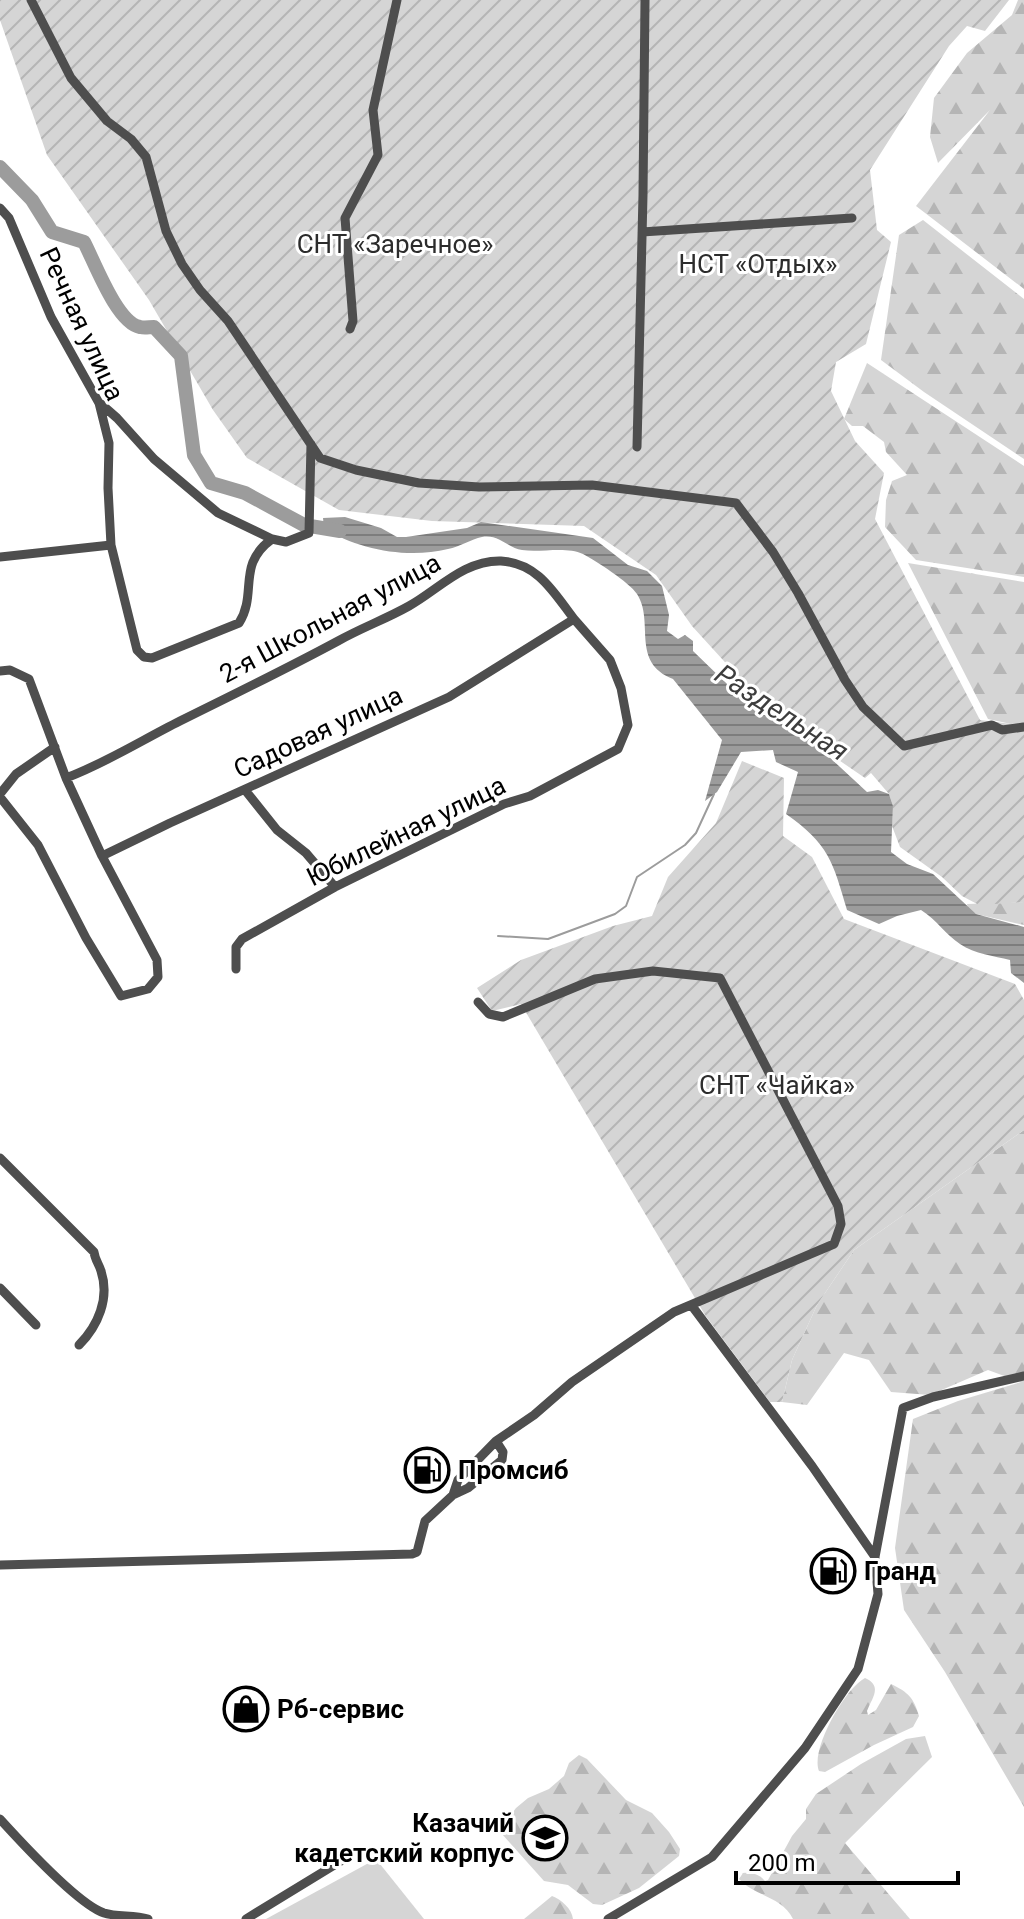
<svg xmlns="http://www.w3.org/2000/svg" width="1024" height="1919" font-family="Roboto,sans-serif">
<style>
.forest{fill:url(#forest-firs)}
.park{fill:#d5d5d5}
.garden{fill:url(#garden-furrows)}
.water{fill:url(#water-rules)}
.lines{fill:none;stroke-linecap:round;stroke-linejoin:round}
.stream{stroke:#9c9c9c;stroke-width:2}
.river{stroke:#9c9c9c;stroke-width:14}
.minor{stroke:#4e4e4e;stroke-width:9}
.labels{text-anchor:middle;stroke-width:6;stroke-linejoin:round;paint-order:stroke}
.park-label{font-size:26px;fill:#2c2c2c;stroke:#fff}
.street-label{font-size:26px;fill:#000;stroke:#fff}
.poi-label{font-size:26px;font-weight:bold;fill:#000;stroke:#fff;text-anchor:start}
.water-label{font-size:28px;font-style:italic;fill:#3d3d3d;stroke:#fff}
</style>
<defs>
<pattern id="forest-firs" width="22" height="20" patternUnits="userSpaceOnUse" patternTransform="scale(2)"><rect width="22" height="20" fill="#d5d5d5"/><path d="M5 1l3.5 6h-7zM16 11l3.5 6h-7z" fill="#b5b5b5"/></pattern>
<pattern id="garden-furrows" width="10" height="10" patternUnits="userSpaceOnUse" patternTransform="scale(2)"><rect width="10" height="10" fill="#d5d5d5"/><path d="M-1 1l2-2M0 10L10 0M9 11l2-2" fill="none" stroke="#b5b5b5"/></pattern>
<pattern id="water-rules" width="6" height="5" patternUnits="userSpaceOnUse" patternTransform="scale(2)"><rect width="6" height="5" fill="#9c9c9c"/><path d="M0 2.5h6" fill="none" stroke="#7d7d7d"/></pattern>
</defs>
<rect width="100%" height="100%" fill="#fff"/>
<path class="forest" d="M1018,0H1024V289L916,206L990,110L938,163L930,137L934,98L967,53L1012,15Z
M923,220L1024,299V459L924,392L881,360L899,235Z
M867,363L1024,466V577L916,560L885,527L886,500L892,481L907,475L886,452L884,442L863,426H852L844,419Z
M908,563L1024,582V723L1011,724L988,719Z
M1024,902V925L976,914L968,909L967,904Z
M1024,1130V1807L945,1672L904,1610L895,1548L913,1419L958,1401L1021,1382L988,1370L930,1395L891,1392L869,1360L844,1353L807,1405L782,1402L792,1360L817,1305L854,1250Z
M865,1678C883,1686 872,1698 867,1711L868,1715L876,1710L891,1684C908,1692 914,1698 919,1716L913,1727L874,1745L825,1772L819,1771C810,1750 845,1688 865,1678Z
M925,1736L932,1757L845,1843L910,1919H793C782,1896 756,1897 739,1879L743,1873C752,1872 759,1874 765,1881L768,1880L792,1836L806,1819V1809L816,1794L861,1764L906,1739Z
M579,1755L587,1759L626,1800L652,1813L669,1832L680,1849L679,1856L639,1888L602,1905L593,1904L568,1885L544,1881L502,1834V1827L516,1808L528,1798L549,1789L564,1776L569,1763Z
M552,1896C561,1899 572,1909 573,1919H524Z"/>
<path class="park" d="M376,1859L424,1919H266Z"/>
<path class="garden" d="M0,0H1009L985,31L967,26L949,46L870,170L877,230L891,242L866,344L836,362L831,391L855,441L884,473L875,519L980,720L1011,724L1024,723V902L979,905L962,896L942,877L900,847L892,826L893,806L889,794L871,773L865,778L773,715L692,626L656,575L584,526L432,521L339,510L247,458L213,410L149,300L47,155L0,20Z
M742,761L784,778L783,836L812,857L844,919L1015,984L1024,1000V1130L854,1250L817,1305L792,1360L782,1402H770L705,1315L521,1004L492,1011L477,988L521,960L613,926L652,916L668,877L716,823Z"/>
<path class="water" d="M345,517L381,528L397,537H406L467,528L481,522L593,538L628,565L647,571L662,586L669,615L667,631L678,639L685,635L693,641V651L756,712L784,722L813,742L867,792L878,790L889,794L893,806L891,852L907,864L933,874L976,914L1024,927V983L1011,973L1010,960C994,956 975,954 960,944C946,935 937,920 921,910L897,916L879,924L847,910C833,862 829,844 786,814L798,772L776,762L773,750L741,752L717,792L705,801L722,740L673,679C630,662 655,622 637,594C629,582 596,561 583,554C566,546 540,553 522,550C508,548 499,534 482,537C471,539 460,547 448,549C408,559 358,550 324,528L323,518Z"/>
<g class="lines">
<path class="stream" d="M498,936L548,939L615,914L626,906L637,877L685,845L696,833L714,794"/>
<path class="river" d="M0,167L32,200L52,232L84,242C95,263 117,323 140,327C145,328 149,327 154,327L181,356L194,455L211,483L245,493L304,525L340,531"/>
<path class="minor" d="M31,0L71,78L107,121L131,139L146,157L166,231L182,264L200,290L228,321L320,458L356,470L419,483L479,487L592,485L736,503L773,552L798,593L845,680L863,707L904,746L992,725L1002,730L1024,727
M0,208L9,218L51,317L99,403L109,443L108,488L111,545L0,557
M642,232L852,218
M350,329L353,321L345,218L378,155L373,110L397,0
M101,404L117,418L154,459L218,513L272,539
M637,447L643,195L645,0
M111,545L137,650L144,657L152,658L239,623C258,593 236,565 272,539L286,542L309,533L311,444
M0,671L10,670L29,679L66,778L102,856L157,960L158,977L148,989L121,996L86,938L38,845L0,797
M66,778C106,763 142,740 180,721C233,695 286,669 338,641C361,628 386,619 409,606C438,590 464,560 501,561C538,563 554,593 574,619L449,697L170,823L102,856
M245,790L277,830L306,853L335,887
M0,794L16,774L55,747
M236,969V947L242,939L335,887L504,804L530,796L618,749L628,725L621,688L610,660L574,619
M0,1158L94,1252C95,1260 99,1264 101,1271C110,1298 98,1326 79,1345
M0,1288L36,1325
M692,1306L812,1466L875,1557
M453,1495L458,1480L496,1441
M0,1565L412,1554L417,1552L425,1521L453,1495L468,1488L502,1460L503,1452L496,1441L534,1415L572,1382L674,1312L834,1244L841,1224L838,1206L720,978L653,971L595,979L503,1017L489,1014L478,1002
M0,1819C20,1841 78,1904 104,1913C117,1917 134,1915 148,1919
M246,1919L341,1861
M608,1919L712,1857L805,1748L858,1669L878,1594L875,1557L903,1408L933,1397L1024,1376"/>
</g>
<defs>
<g id="fuel-ring" transform="scale(2.3)"><circle r="9.5" fill="#fff" stroke="#000" stroke-width="1.5"/><path d="M-5.5-6h7V0h2V4h1.3V-2.5L3-4.5l.8-.8L6-3V5H2.5V1h-1V6h-7ZM-4.2-4.7v3.2H.2V-4.7Z" fill="#000"/></g>
<g id="shop-ring" transform="scale(2.3)"><circle r="9.5" fill="#fff" stroke="#000" stroke-width="1.5"/><path d="M-5-2.5h2.3a2.7 3.5 0 0 1 5.4 0H5L5.5 6h-11ZM-1.5-2.5h3a1.5 2.3 0 0 0-3 0Z" fill="#000"/></g>
<g id="university-ring" transform="scale(2.3)"><circle r="9.5" fill="#fff" stroke="#000" stroke-width="1.5"/><path d="M0-5L7-2L0 1L-7-2ZM-4 1L0 2.5L4 1V4Q0 6-4 4Z" fill="#000"/></g>
</defs>
<g fill-rule="evenodd">
<use href="#fuel-ring" x="427" y="1470"/>
<use href="#fuel-ring" x="833" y="1571"/>
<use href="#shop-ring" x="246" y="1709"/>
<use href="#university-ring" x="545" y="1838"/>
</g>
<g class="labels">
<g class="park-label">
<text x="395" y="253">СНТ «Заречное»</text>
<text x="758" y="273">НСТ «Отдых»</text>
<text x="777" y="1094">СНТ «Чайка»</text>
</g>
<g class="street-label">
<text transform="translate(82 324) rotate(65)" y="9">Речная улица</text>
<text transform="translate(330 618) rotate(-28)" y="9">2-я Школьная улица</text>
<text transform="translate(318 732) rotate(-25)" y="9">Садовая улица</text>
<text transform="translate(406 831) rotate(-26)" y="9">Юбилейная улица</text>
</g>
<g class="poi-label">
<text x="458" y="1479">Промсиб</text>
<text x="864" y="1580">Гранд</text>
<text x="277" y="1718">Рб-сервис</text>
<text x="514" y="1832" text-anchor="end">Казачий<tspan x="514" dy="30">кадетский корпус</tspan></text>
</g>
<g class="water-label">
<text transform="translate(782 712) rotate(33)" y="10">Раздельная</text>
</g>
</g>
<path d="M736 1871v12h222v-12" fill="none" stroke="#000000" stroke-width="4"/>
<text x="748" y="1871" font-size="24" fill="#000000" stroke="#ffffff" stroke-width="6" paint-order="stroke">200 m</text>
</svg>
